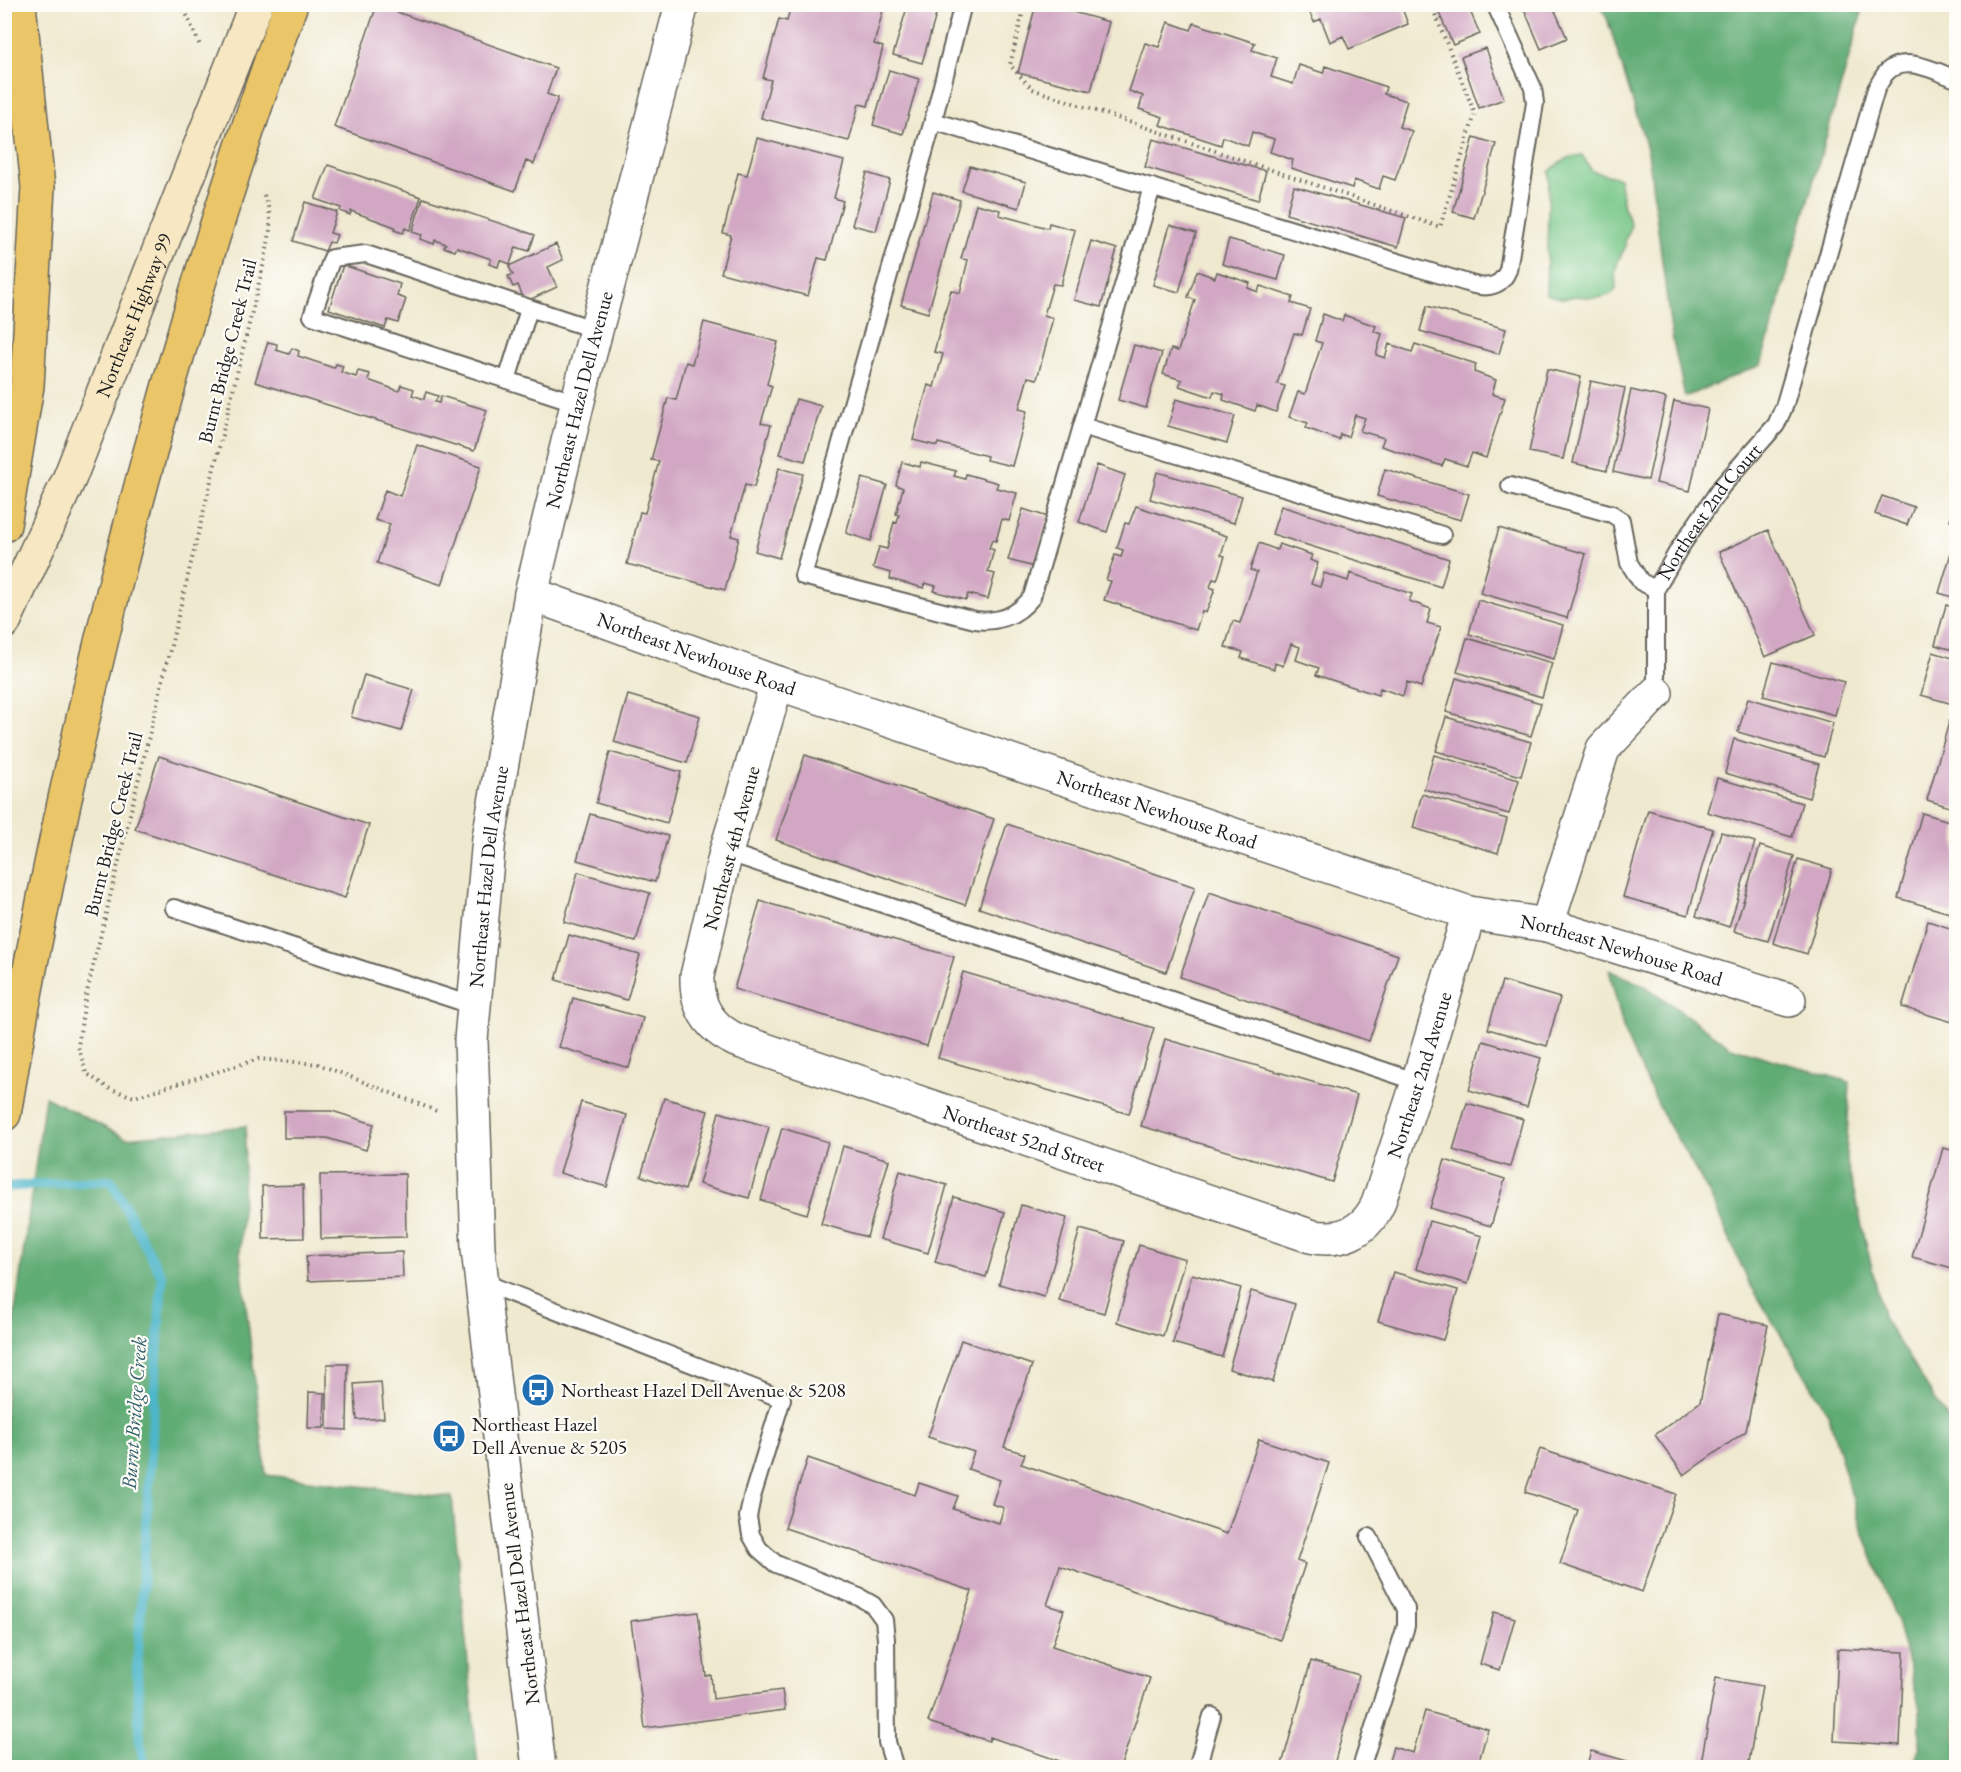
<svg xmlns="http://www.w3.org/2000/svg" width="1961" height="1772" font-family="'EB Garamond',serif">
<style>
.green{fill:#77c788;stroke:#4a7252;stroke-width:1.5}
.forest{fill:#61ac74;stroke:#3e6448;stroke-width:1.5}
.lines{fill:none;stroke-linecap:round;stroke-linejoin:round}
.stream{stroke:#4db6ca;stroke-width:10}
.building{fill:#d1a7c3}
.service-casing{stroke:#66645b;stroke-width:20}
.minor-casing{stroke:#66645b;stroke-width:36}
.tertiary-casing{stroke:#66645b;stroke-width:36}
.secondary-casing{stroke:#66645b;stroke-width:36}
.motorway-casing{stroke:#66645b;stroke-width:36}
.path{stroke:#66645b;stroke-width:4;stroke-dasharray:1.5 4.5;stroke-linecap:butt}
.service{stroke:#fff;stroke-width:16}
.minor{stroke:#fff;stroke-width:33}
.tertiary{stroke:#fff;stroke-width:33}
.secondary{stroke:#f7e8c3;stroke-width:33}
.motorway{stroke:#ebc669;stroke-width:33}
.labels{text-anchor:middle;stroke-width:4.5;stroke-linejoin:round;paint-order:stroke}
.street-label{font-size:20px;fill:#1c1c1c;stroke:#fdfcf7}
.poi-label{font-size:20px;fill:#1c1c1c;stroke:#fdfcf7;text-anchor:start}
.water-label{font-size:21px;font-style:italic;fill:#32616a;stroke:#fdfcf7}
</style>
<rect width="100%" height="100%" fill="#fdfcf7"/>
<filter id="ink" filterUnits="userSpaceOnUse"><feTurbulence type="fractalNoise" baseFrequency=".0167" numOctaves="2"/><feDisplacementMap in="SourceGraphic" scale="12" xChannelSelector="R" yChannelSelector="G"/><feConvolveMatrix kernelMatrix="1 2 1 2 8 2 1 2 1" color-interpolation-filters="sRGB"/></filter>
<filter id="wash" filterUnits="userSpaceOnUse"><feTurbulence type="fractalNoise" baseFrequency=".008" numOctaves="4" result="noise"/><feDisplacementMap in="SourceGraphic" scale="24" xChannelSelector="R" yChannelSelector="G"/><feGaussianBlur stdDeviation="1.35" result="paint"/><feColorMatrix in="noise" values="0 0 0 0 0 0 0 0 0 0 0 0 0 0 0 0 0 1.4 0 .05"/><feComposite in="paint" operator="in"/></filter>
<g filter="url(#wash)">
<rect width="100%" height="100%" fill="#efe9cf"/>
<path class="green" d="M1582,155L1592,171L1619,178L1624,207L1631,224L1629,232L1625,240L1626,246L1619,259L1615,271L1616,288L1614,292C1602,301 1589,297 1575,296C1572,296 1569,298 1566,298C1560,299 1551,295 1546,294L1549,172C1560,161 1567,157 1582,155Z"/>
<path class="forest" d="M1599,5H1864L1761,365L1685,397L1671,331L1648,152L1607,18Z
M1609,970L1644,985L1731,1047L1850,1082L1846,1158L1884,1319L1956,1432V1767H1912L1920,1746V1709L1897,1621L1860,1524L1828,1413L1748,1281L1709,1193L1662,1113L1625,1035Z
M45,1097L126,1138L246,1126L240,1255L266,1475L452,1497L478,1767H5V1422L8,1362Z"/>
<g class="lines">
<path class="stream" d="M4,1187L111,1180L162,1277L137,1669L140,1743L145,1768"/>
</g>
<g id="blocks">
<path class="building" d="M791,4H875L884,7L874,44L883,47L868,106L859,104L849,141L761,118L771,80L763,78L779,19L787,21Z
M908,4H926L938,8L922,63L893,55Z
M1036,4H1044L1109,22L1091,91L1018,73Z
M1306,4H1418L1403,11L1408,24L1349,49L1343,36L1330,42L1321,19L1314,22Z
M1435,4H1467L1480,34L1453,45Z
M1522,4H1552L1567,38L1541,49Z
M377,5L556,68L547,94L558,98L534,164L526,161L515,191L334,127Z
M1168,22L1191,30L1194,23L1255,43L1252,50L1277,58L1271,77L1293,84L1299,65L1323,73L1325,66L1386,87L1384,94L1407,101L1399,127L1412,131L1395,180L1383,176L1379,189L1354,180L1352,188L1291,168L1293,160L1270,152L1274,139L1252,132L1248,146L1223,137L1221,145L1160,125L1163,117L1139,109L1143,96L1129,91L1145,43L1159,47Z
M1486,48L1504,99L1479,108L1461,57Z
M889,70L919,79L903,134L873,125Z
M1474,137L1496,144L1474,218L1453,212Z
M757,138L844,161L834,198L843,201L827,260L818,258L808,296L721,273L731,235L723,233L738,173L747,175Z
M1153,139L1266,171L1258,200L1145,167Z
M328,165L421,197L410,230L405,228L403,233L394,230L395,227L351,211L350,215L340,211L341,208L315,199Z
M970,166L1026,182L1019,208L962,191Z
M867,173L890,180L876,231L852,225Z
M1294,186L1406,218L1398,247L1286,214Z
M933,192L960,200L928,313L901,305Z
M423,198L535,235L529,251L516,247L510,264L500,260L498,267L489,264L491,259L457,247L455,251L444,247L446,244L435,240L434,244L420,239L422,235L412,232Z
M305,202L337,212L330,233L337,235L334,243L329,242L325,251L293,241Z
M976,204L1000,210L999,215L1048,228L1049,223L1075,230L1061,285L1053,284L1044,315L1053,318L1037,379L1028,377L1019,409L1027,411L1012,466L986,460L987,456L938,443L937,446L913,440L928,385L934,387L943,354L934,352L951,290L960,293L968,260L961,259Z
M1170,225L1196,233L1179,292L1153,285Z
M1229,239L1285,255L1278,280L1222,264Z
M1091,241L1117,249L1101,307L1074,300Z
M556,244L563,260L548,267L557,287L525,302L518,285L513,287L508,276L513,275L509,266Z
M343,265L400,284L397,296L406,299L398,323L388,320L385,328L329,309Z
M1197,271L1215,278L1217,272L1250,283L1248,288L1258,292L1260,286L1293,297L1291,303L1310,309L1302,335L1294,333L1277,384L1285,386L1276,412L1257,405L1255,411L1223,400L1224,394L1214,391L1212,397L1179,386L1182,380L1163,374L1171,349L1178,351L1195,300L1188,297Z
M1427,306L1506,329L1499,354L1420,331Z
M1323,314L1342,321L1344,315L1376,326L1374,331L1382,334L1376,355L1385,358L1389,344L1412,352L1415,344L1476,364L1474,372L1496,380L1492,394L1505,398L1486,458L1472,453L1467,466L1445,459L1442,466L1381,446L1384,438L1360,431L1365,418L1355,415L1348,437L1340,434L1339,440L1306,428L1308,423L1289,417L1298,392L1305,394L1322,343L1315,341Z
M704,322L778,342L767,384L772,386L761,423L771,425L754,487L745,485L731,536L739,538L725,590L627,564L640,512L645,513L659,461L651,460L668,398L676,400L686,362L692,364Z
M268,342L277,344L276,350L289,354L292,348L299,351L298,356L334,368L336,364L343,366L341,372L356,377L358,371L370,374L368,380L399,391L401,385L414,389L412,395L424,399L426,392L438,396L435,402L439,403L441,396L487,410L474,451L255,382Z
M1134,345L1162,353L1146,408L1118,400Z
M1547,369L1581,377L1563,459L1529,452Z
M1591,381L1625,388L1607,471L1573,463Z
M1631,390L1666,398L1648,480L1613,472Z
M796,399L821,406L805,461L780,454Z
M1176,399L1235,416L1227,443L1168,426Z
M1674,401L1708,409L1690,491L1656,483Z
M417,445L481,466L442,585L377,563L390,524L375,520L385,490L400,496Z
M902,462L920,467L921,462L956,471L954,476L965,479L966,474L998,483L996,488L1017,493L1009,521L1002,519L996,541L992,540L989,548L994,550L988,572L995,574L988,599L968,594L966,600L934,591L936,586L925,583L924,588L890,579L891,573L873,568L879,547L887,549L894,522L897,523L899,515L896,514L903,488L896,485Z
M1097,465L1125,475L1107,532L1079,522Z
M779,468L803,474L779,558L755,551Z
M1385,469L1469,494L1461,520L1377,496Z
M1157,472L1242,496L1234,523L1150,499Z
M862,478L887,485L871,541L846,533Z
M1882,496L1914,507L1907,525L1875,514Z
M1956,498V521L1950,520Z
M1136,506L1227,536L1221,555L1225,556L1217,580L1213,579L1210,587L1215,589L1206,613L1202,611L1196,630L1104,600L1111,581L1106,580L1115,555L1121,557L1123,550L1117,548L1125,523L1129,524Z
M1281,506L1449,559L1441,587L1272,534Z
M1023,509L1048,517L1034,567L1008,560Z
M1499,528L1586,554L1567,618L1480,593Z
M1768,530L1815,635L1765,657L1719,552Z
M1259,543L1277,550L1279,544L1312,555L1310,560L1318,563L1311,584L1320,587L1324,573L1348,581L1350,573L1412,594L1409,601L1431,609L1427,623L1441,627L1421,687L1407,682L1403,696L1380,688L1378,695L1316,675L1319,668L1296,660L1300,647L1291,644L1283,666L1275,663L1274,669L1241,658L1243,652L1225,647L1233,621L1240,623L1257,572L1250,570Z
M1952,550L1956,551V598L1939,593Z
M1478,600L1563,625L1554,659L1469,634Z
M1946,605L1956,608V651L1935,645Z
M1467,638L1552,663L1542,697L1457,672Z
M1933,652L1956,659V705L1921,695Z
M1773,662L1844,682L1835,715L1763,696Z
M364,675L414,690L401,731L351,717Z
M1456,678L1541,703L1531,736L1446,712Z
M628,695L700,716L687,763L614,742Z
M1748,698L1833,723L1824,757L1738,732Z
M1951,715L1956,717V809L1927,800Z
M1446,717L1531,742L1521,776L1436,751Z
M1734,739L1819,764L1809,798L1725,773Z
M610,752L681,772L667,823L596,803Z
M805,755L994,819L965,905L776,840Z
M1434,755L1519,780L1509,814L1424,789Z
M159,756L369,825L345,898L135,829Z
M1717,778L1802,803L1792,837L1707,812Z
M1422,794L1507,819L1498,853L1413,828Z
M1648,810L1713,829L1688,915L1623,897Z
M1922,813L1956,823V900L1953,914L1898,898Z
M590,814L668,836L655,882L577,860Z
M1007,824L1195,887L1166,972L979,908Z
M1721,832L1755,842L1729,927L1696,916Z
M1760,846L1794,856L1768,941L1734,931Z
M1798,859L1832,869L1807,954L1773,943Z
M578,872L650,893L636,942L564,922Z
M1209,892L1398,955L1369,1041L1180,977Z
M760,901L954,957L927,1046L734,989Z
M1928,921L1956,930V1023L1902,1007Z
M569,935L640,955L627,1000L556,980Z
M963,972L1154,1028L1129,1114L938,1058Z
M1502,981L1560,998L1547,1046L1488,1029Z
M573,998L643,1018L629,1068L559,1047Z
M1165,1039L1357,1095L1332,1182L1141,1126Z
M1483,1041L1541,1058L1527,1107L1469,1090Z
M664,1098L708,1111L685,1190L641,1176Z
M581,1102L627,1115L607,1187L560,1173Z
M1467,1103L1523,1119L1510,1167L1453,1150Z
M284,1111H332L374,1124L366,1150L327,1138H284Z
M719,1112L769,1127L749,1198L699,1184Z
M782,1128L828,1142L807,1214L761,1200Z
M843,1146L889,1160L867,1237L821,1224Z
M1943,1148L1956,1151V1269L1912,1257Z
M1445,1160L1505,1179L1491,1226L1430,1208Z
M900,1171L947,1185L928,1253L880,1239Z
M405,1174L406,1237L321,1239L320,1175Z
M303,1185L304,1238L263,1239L262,1186Z
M954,1197L1005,1212L986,1277L935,1262Z
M1021,1205L1067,1218L1044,1297L999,1284Z
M1429,1221L1482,1236L1468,1284L1416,1269Z
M1080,1229L1124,1241L1104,1313L1059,1301Z
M1139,1245L1185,1259L1163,1336L1117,1322Z
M402,1252L403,1277L308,1281L306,1256Z
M1393,1272L1458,1290L1443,1340L1378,1321Z
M1192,1274L1241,1288L1222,1357L1173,1343Z
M1251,1291L1295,1304L1273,1382L1229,1369Z
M1718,1314L1768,1325L1746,1431L1684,1475L1655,1435L1700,1402Z
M961,1340L1032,1365L1004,1447L1025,1454L1021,1464L1227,1534L1259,1439L1329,1463L1297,1561L1305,1564L1280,1640L1060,1566L1047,1605L1064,1610L1052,1646L1150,1678L1120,1768H1080L990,1737L989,1741L928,1722L972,1591L785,1528L808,1458L915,1495L919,1483L958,1496L953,1509L999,1523L1004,1508L992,1504L1000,1480L968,1469L974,1452L928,1437Z
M327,1364H348L347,1430L327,1429Z
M381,1382L384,1418L357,1420L354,1384Z
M309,1392L325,1393L324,1428H308Z
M1540,1449L1676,1494L1642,1592L1560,1564L1578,1510L1525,1492Z
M698,1612L706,1676L711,1675L713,1699L782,1690L785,1710L645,1728L631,1621Z
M1494,1612L1515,1618L1500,1670L1480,1664Z
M1838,1649L1904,1652L1900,1745L1834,1741Z
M1311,1661L1359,1675L1333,1768H1281Z
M1716,1678L1762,1686L1748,1768H1700Z
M1425,1711L1488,1729L1477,1768H1387L1393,1747L1413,1753Z
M1591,1751L1631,1762L1630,1768H1586Z"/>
</g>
</g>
<g filter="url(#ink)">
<use href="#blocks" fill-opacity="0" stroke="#66645b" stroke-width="1.5"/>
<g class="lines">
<g class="service-casing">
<g id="service">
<path d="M963,4L933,121L803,576L975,620C999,623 1017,616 1032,597L1152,187"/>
<path d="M933,121L1474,285C1490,289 1502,285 1508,270L1535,103L1533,88L1495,4"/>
<path d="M507,380L529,309"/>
<path d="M577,403L312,316L332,258L366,254L596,330"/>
<path d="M1082,426L1442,535"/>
<path d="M1510,486L1612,514L1621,520L1629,563L1641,582L1656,589"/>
<path id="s1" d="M1656,693V589L1679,549L1722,486L1776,425L1784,407L1876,89C1879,84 1882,78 1886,73C1903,53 1937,72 1956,79"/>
<path d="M726,852L1418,1082"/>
<path d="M174,908L474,1006"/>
<path d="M482,1282L782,1399L752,1497L748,1517L751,1535L759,1549L776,1564L859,1597L873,1605L884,1620L886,1639L887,1742L895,1768"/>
<path d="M1197,1768L1212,1716"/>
<path d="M1361,1768L1406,1626V1609L1369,1537"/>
</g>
</g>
<g class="minor-casing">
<g id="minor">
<path id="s2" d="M531,594L777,683L1469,913L1547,925L1789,1000"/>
<path id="s3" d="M777,683L726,852L697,976C696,1006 709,1027 736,1040L1310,1236C1340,1243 1365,1232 1378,1204L1418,1082L1469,913"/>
<path d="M1547,925L1603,749L1656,693"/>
</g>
</g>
<g class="tertiary-casing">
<g id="tertiary">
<path id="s4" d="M539,1768L478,1249L471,1040L489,838L531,594L585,372L682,4"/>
</g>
</g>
<g class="secondary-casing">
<g id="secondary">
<path id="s5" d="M4,622L70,477L256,4"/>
</g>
</g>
<g class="motorway-casing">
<path id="motorway" d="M4,525L27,386L38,187L19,4
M4,1114C33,938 71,763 114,589C164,392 222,196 291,4"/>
</g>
<path class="path" d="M182,4L201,48
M1025,4L1010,65L1032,89L1440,227L1475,114L1431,4
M264,195C274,217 270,236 265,258L85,1000L78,1046L86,1073L108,1088L134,1097L259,1059L318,1064L439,1112"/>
<use href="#service" class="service"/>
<use href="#minor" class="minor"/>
<use href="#tertiary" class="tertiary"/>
<use href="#secondary" class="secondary"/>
<use href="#motorway" class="motorway"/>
</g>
</g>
<defs>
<g id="bus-disc" transform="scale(1.725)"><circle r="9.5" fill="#1f6fb2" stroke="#fdfcf7"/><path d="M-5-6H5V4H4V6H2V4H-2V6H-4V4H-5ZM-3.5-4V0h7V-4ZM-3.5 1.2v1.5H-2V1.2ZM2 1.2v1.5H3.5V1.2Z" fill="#fff"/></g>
</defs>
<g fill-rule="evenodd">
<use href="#bus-disc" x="538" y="1390"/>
<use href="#bus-disc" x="449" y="1436"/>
</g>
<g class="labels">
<g class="street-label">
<text dy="7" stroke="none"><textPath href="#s5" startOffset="333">Northeast Highway 99</textPath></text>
<text transform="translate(227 351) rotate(-76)" y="7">Burnt Bridge Creek Trail</text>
<text dy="7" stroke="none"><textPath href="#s4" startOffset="1382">Northeast Hazel Dell Avenue</textPath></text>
<text dy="7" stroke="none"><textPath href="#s1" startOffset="198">Northeast 2nd Court</textPath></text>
<text dy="7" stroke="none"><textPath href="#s2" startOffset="176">Northeast Newhouse Road</textPath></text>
<text dy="7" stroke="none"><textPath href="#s2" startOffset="662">Northeast Newhouse Road</textPath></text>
<text transform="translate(113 824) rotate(-76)" y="7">Burnt Bridge Creek Trail</text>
<text transform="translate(731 848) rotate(-75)" y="7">Northeast 4th Avenue</text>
<text dy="7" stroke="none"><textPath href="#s4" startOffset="896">Northeast Hazel Dell Avenue</textPath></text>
<text dy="7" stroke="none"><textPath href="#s2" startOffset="1148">Northeast Newhouse Road</textPath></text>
<text dy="7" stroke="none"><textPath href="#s3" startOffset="1208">Northeast 2nd Avenue</textPath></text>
<text dy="7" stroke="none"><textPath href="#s3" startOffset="688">Northeast 52nd Street</textPath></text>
<text transform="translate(519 1594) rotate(-97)" y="7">Northeast Hazel Dell Avenue</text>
</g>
<g class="poi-label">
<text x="561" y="1397">Northeast Hazel Dell Avenue &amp; 5208</text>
<text x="472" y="1431">Northeast Hazel<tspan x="472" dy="23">Dell Avenue &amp; 5205</tspan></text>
</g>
<g class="water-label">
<text transform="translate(134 1413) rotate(-86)" y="7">Burnt Bridge Creek</text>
</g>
</g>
<rect width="1961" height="1772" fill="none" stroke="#fdfcf7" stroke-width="24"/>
</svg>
